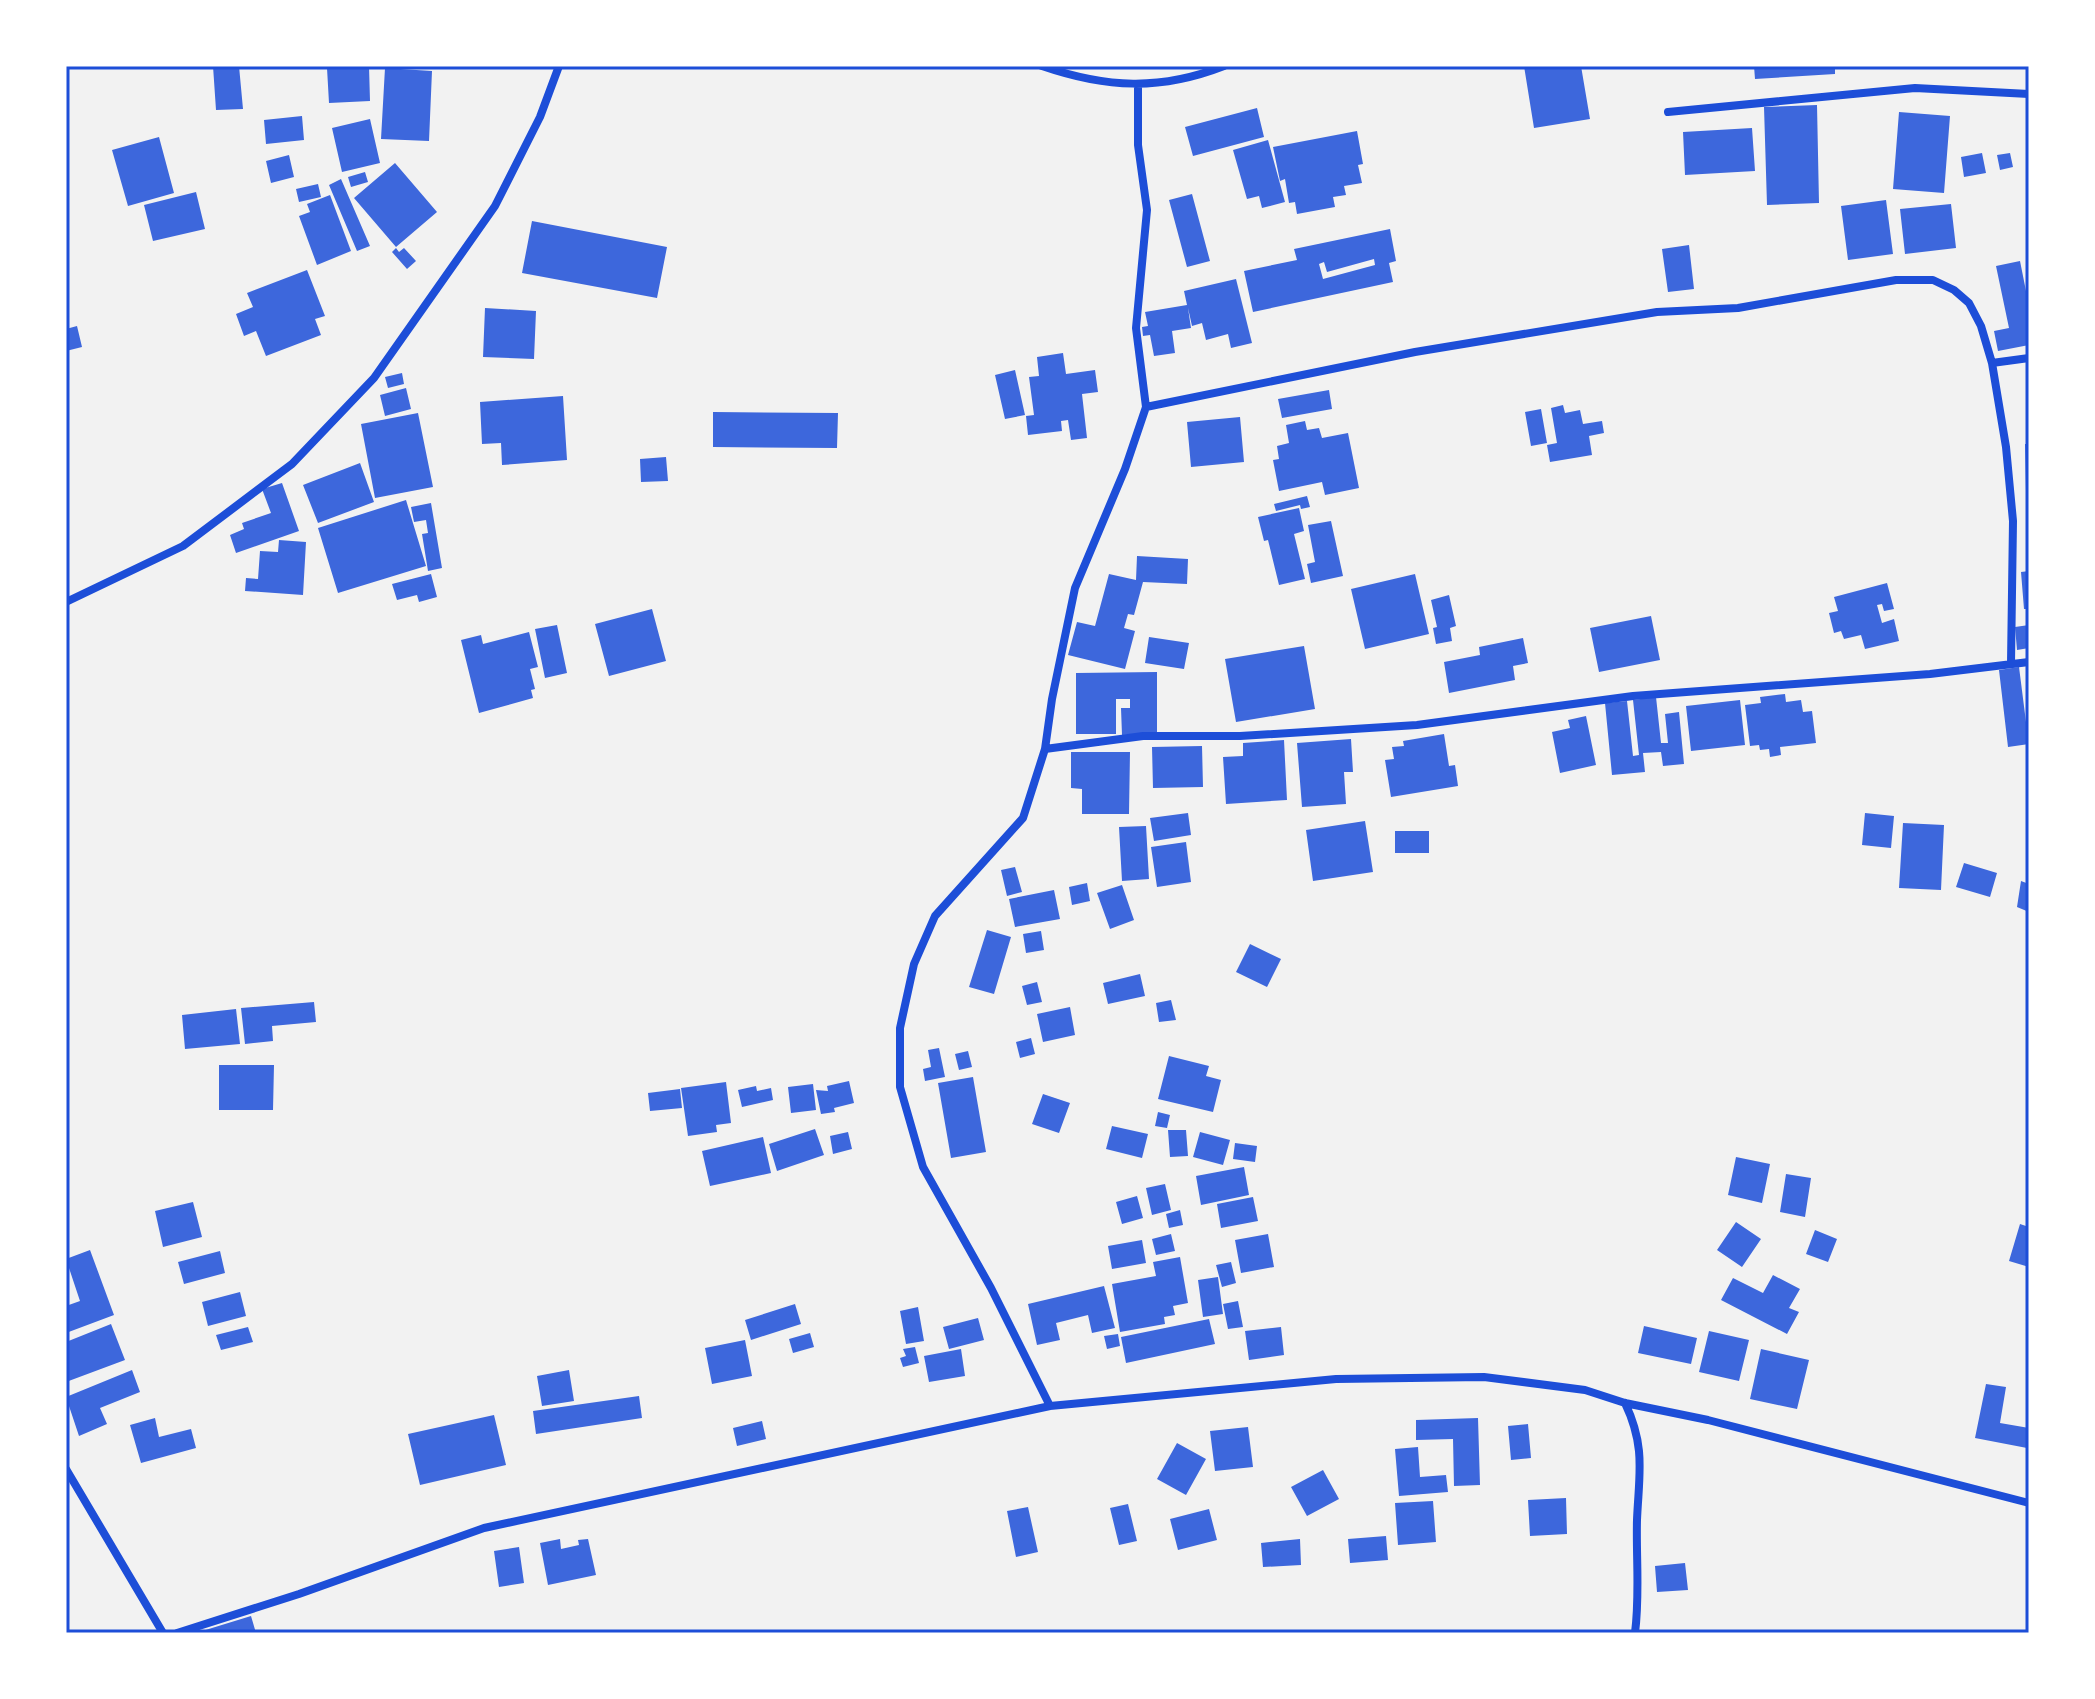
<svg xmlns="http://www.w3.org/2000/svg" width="2095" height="1699" font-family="'Public Sans',sans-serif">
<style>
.building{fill:#3d67dc;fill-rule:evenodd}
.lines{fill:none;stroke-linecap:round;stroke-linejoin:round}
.minor{stroke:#1d4ed8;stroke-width:8}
.neatline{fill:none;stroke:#1d4ed8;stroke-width:3}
</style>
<rect width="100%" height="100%" fill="#f2f2f2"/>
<path class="building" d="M213,66H239L243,109L216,110Z
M369,66L370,101L329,103L327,68Z
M1524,66H1581L1590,119L1534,128Z
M1754,66H1835V74L1755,79Z
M385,68L432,71L429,141L381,139Z
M1817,105L1819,203L1767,205L1764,107Z
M1257,108L1264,137L1193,156L1185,127Z
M1899,112L1950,116L1944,193L1893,189Z
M302,116L304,140L266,144L264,120Z
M370,119L380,163L342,172L332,128Z
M1752,128L1755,171L1685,175L1683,132Z
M1357,131L1363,164L1358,165L1362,183L1344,186L1346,195L1333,197L1335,207L1297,214L1295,202L1289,203L1285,179L1280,181L1273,147Z
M159,137L174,193L128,206L112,150Z
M1268,140L1285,202L1262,208L1259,196L1247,199L1233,150Z
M1982,153L1986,173L1964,177L1961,157Z
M2010,153L2013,167L2000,170L1997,155Z
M289,155L294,177L271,183L266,161Z
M395,163L437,212L396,247L354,198Z
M365,172L368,182L351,187L348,177Z
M341,179L370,246L357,251L329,185Z
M318,184L321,197L299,202L296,189Z
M196,192L205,229L153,241L144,205Z
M1192,194L1210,261L1187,267L1169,200Z
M330,195L351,251L317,265L299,216L310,212L307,204Z
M1886,200L1893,254L1848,260L1841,206Z
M1951,204L1956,248L1905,254L1900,209Z
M532,221L667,247L657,298L522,273Z
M1390,229L1396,261L1389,263L1393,282L1253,312L1244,271L1297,260L1294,249ZM1374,259L1375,265L1323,279L1319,264L1324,262L1327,272Z
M1689,245L1694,289L1668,292L1662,249Z
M396,248L399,252L404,248L416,261L407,269L392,252Z
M2020,261L2029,306V345L1998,351L1994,331L2009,328L1996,266Z
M307,270L325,316L315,319L321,335L266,356L256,331L244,336L236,314L253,307L247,293Z
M1236,279L1252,343L1231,348L1228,334L1206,340L1202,323L1192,326L1188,308L1191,328L1172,331L1175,353L1154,356L1150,335L1143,336L1142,327L1148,326L1145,312L1187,305L1184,291Z
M485,308L536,311L534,359L483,357Z
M77,326L82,347L66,351V329Z
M1063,353L1066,374L1095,370L1098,392L1082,394L1087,438L1071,440L1068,420L1061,421L1062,431L1028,435L1026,416L1034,415L1029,377L1039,376L1037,357Z
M1015,370L1025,415L1005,419L995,375Z
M402,373L404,384L388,388L385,377Z
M406,388L411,409L385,416L380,395Z
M1329,390L1332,409L1282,418L1278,399Z
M563,396L567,460L502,465L501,443L482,444L480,402Z
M1563,405L1565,413L1580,410L1583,424L1602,421L1604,433L1589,436L1592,455L1550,462L1547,445L1557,443L1551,408Z
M1541,409L1547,443L1531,446L1525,412Z
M713,412L838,413L837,448L713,447Z
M418,413L433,487L375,498L361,424Z
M1240,417L1244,462L1191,467L1187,422Z
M1305,421L1307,430L1319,428L1322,438L1348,433L1359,488L1325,495L1322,482L1279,491L1273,460L1279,459L1277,446L1289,443L1286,425Z
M2025,444H2029V491H2026Z
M666,457L668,481L641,482L640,459Z
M360,463L374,502L318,523L303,485Z
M282,483L299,531L236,553L230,535L244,529L242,523L271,513L262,489Z
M1307,496L1310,507L1301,509L1300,505L1276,511L1274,504Z
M406,500L426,566L338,593L318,528Z
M431,503L442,568L428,571L422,534L428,533L426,520L414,522L411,507Z
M1299,508L1304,531L1294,534L1305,579L1279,585L1268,540L1264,541L1258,517Z
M1331,521L1343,576L1311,583L1307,564L1315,562L1308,525Z
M279,540L306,542L303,595L245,591L246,578L258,579L260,551L278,552Z
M1137,556L1188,559L1187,584L1143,582L1134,615L1128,614L1124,628L1135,631L1125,669L1068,655L1077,622L1095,626L1109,574L1136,580Z
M2029,571V609H2024L2021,572Z
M431,574L437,597L419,602L417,595L397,600L392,584Z
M1415,574L1429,634L1365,649L1351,589Z
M1887,583L1894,609L1884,611L1882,604L1877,605L1882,623L1894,619L1899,641L1865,649L1861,635L1844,639L1841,631L1834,633L1829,613L1838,611L1834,597Z
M1449,595L1456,626L1450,628L1452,641L1436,644L1433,628L1437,627L1431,600Z
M652,609L666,661L609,676L595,624Z
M1651,616L1660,660L1599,672L1590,628Z
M557,625L567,673L545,678L535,629Z
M2029,625V648L2017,650L2015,627Z
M529,632L538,667L530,669L535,689L531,690L533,698L479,713L461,640L481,635L483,644Z
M1149,637L1189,643L1184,669L1145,663Z
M1523,638L1528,663L1513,666L1515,680L1449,693L1444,662L1480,655L1479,647Z
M1304,646L1315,709L1236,722L1225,659Z
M2019,667L2026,722L2029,721V744L2008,747L1999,670Z
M1157,672V734L1122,735L1121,708H1130V699H1116V734H1076V673Z
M1785,694L1786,702L1801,700L1803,712L1812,711L1816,743L1780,747L1781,755L1770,757L1769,749L1760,750L1759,745L1750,746L1745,705L1761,703L1760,697Z
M1656,697L1661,743H1668L1665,714L1679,712L1684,764L1663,766L1661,752L1643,753L1645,772L1612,775L1605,703L1627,701L1633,756L1639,755L1633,700Z
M1740,700L1745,745L1691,751L1686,706Z
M1586,716L1596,765L1560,773L1552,732L1570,728L1568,720Z
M1444,734L1449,766L1455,765L1458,786L1391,797L1385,760L1394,759L1392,747L1404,746L1403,741Z
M1351,739L1353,772H1344L1346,804L1302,807L1297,743Z
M1284,740L1287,800L1226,804L1223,757L1243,756V743Z
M1202,746L1203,787L1153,788L1152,747Z
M1071,752H1130L1129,814H1082V789L1071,788Z
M1188,813L1191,835L1154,841L1150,818Z
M1865,813L1894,816L1891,848L1862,845Z
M1365,821L1373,872L1313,881L1306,830Z
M1903,823L1944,825L1941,890L1899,888Z
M1146,826L1149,879L1122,881L1119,827Z
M1395,831H1429V853H1395Z
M1186,842L1191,882L1157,887L1151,847Z
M1964,863L1997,873L1990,897L1956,887Z
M1015,867L1022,892L1007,896L1001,870Z
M2021,881L2029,884V912L2017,907Z
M1087,883L1090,901L1072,905L1069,887Z
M1122,885L1134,920L1110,929L1097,893Z
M1054,890L1060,919L1015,927L1009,899Z
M987,930L1011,937L994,994L969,987Z
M1041,931L1044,950L1026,953L1023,934Z
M1250,944L1281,959L1267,987L1236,972Z
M1140,974L1145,996L1108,1004L1103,983Z
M1037,982L1042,1002L1027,1005L1022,986Z
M1171,1000L1176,1020L1159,1022L1156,1003Z
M314,1002L316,1022L272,1026L273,1041L245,1044L241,1008Z
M1070,1007L1075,1035L1043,1042L1037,1014Z
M236,1009L240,1044L185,1049L182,1015Z
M1031,1038L1035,1054L1020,1058L1016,1042Z
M939,1048L945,1077L925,1081L923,1069L931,1067L928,1050Z
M968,1051L972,1067L959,1070L955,1054Z
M1169,1056L1209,1066L1206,1076L1221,1080L1213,1112L1158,1099Z
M219,1065H274L273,1110H219Z
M973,1077L986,1152L951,1158L938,1083Z
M849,1081L854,1103L834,1108L835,1112L821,1114L816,1090L828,1091L827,1086Z
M726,1082L731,1123L716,1125L717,1132L688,1136L681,1088Z
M813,1084L816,1110L791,1113L788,1087Z
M756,1086L757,1091L771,1088L773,1100L742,1107L738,1090Z
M680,1089L682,1108L650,1111L648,1093Z
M1043,1094L1070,1103L1059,1133L1032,1124Z
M1158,1112L1170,1115L1167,1128L1155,1126Z
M1112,1126L1148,1134L1142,1158L1106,1149Z
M815,1129L824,1155L777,1171L769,1144Z
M1168,1130H1186L1188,1156L1170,1157Z
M848,1132L852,1149L833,1154L830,1136Z
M1200,1132L1230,1140L1223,1165L1193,1157Z
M763,1137L771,1173L710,1186L702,1151Z
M1235,1143L1257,1146L1255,1162L1233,1159Z
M1736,1157L1770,1164L1762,1203L1728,1195Z
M1244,1167L1249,1195L1201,1205L1196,1176Z
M1786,1174L1811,1178L1805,1217L1780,1212Z
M1165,1184L1171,1210L1152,1215L1146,1188Z
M1137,1196L1143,1218L1122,1224L1116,1202Z
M1253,1197L1258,1221L1221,1228L1217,1204Z
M193,1202L202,1237L163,1247L155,1211Z
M1180,1210L1183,1225L1169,1228L1166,1214Z
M1736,1222L1761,1239L1742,1267L1717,1250Z
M2020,1224L2029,1227V1267L2009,1261Z
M1815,1230L1837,1239L1828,1262L1806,1254Z
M1171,1234L1175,1251L1156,1255L1152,1239Z
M1268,1234L1274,1267L1241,1273L1235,1240Z
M1142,1240L1146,1263L1112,1269L1108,1246Z
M90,1250L114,1315L66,1333V1306L80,1301L66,1259Z
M220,1251L225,1273L184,1284L178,1262Z
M1180,1257L1188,1303L1173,1306L1175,1315L1164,1317L1165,1324L1120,1332L1112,1284L1156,1276L1153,1262Z
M1231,1262L1236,1283L1222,1287L1216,1265Z
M1773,1275L1800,1289L1789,1308L1799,1312L1787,1334L1721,1300L1733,1278L1763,1293Z
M1218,1277L1223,1314L1203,1317L1198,1280Z
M1104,1286L1115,1328L1092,1333L1088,1315L1056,1323L1060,1340L1037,1345L1028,1304Z
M240,1292L246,1316L208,1326L202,1302Z
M1238,1301L1243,1327L1228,1329L1223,1304Z
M795,1304L801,1324L751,1340L745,1320Z
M918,1307L924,1341L906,1344L900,1311Z
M978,1318L984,1340L949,1349L943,1327Z
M1209,1319L1215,1344L1126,1363L1121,1337Z
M111,1324L125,1360L66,1382V1342Z
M1644,1326L1697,1338L1691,1364L1638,1353Z
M248,1327L253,1342L221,1350L216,1335Z
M1281,1327L1284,1355L1249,1360L1245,1331Z
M1709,1331L1749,1340L1739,1381L1699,1372Z
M810,1333L814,1347L793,1353L789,1339Z
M1118,1334L1120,1346L1107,1349L1104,1336Z
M745,1340L752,1376L712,1384L705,1348Z
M915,1347L919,1363L903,1367L900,1358L906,1356L903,1349Z
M961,1349L965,1376L929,1382L924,1356Z
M1761,1349L1809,1360L1797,1409L1750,1399Z
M132,1370L140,1392L100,1408L107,1424L79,1436L66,1397Z
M569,1370L574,1401L542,1406L537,1376Z
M1986,1384L2006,1387L2000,1423L2029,1428L2027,1448L1975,1438Z
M639,1396L642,1418L536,1434L533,1411Z
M494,1415L506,1465L420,1485L408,1434Z
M155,1418L159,1437L191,1429L196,1448L141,1463L130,1425Z
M1478,1418L1480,1485L1454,1486L1453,1439L1416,1440V1420Z
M762,1421L766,1439L737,1446L733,1428Z
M1528,1424L1531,1458L1511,1460L1508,1426Z
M1248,1427L1253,1467L1215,1471L1210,1431Z
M1177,1443L1206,1459L1186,1495L1157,1479Z
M1418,1447L1420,1477L1446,1475L1448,1492L1399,1496L1395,1449Z
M1323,1470L1339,1499L1307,1516L1291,1487Z
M1566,1498L1567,1534L1530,1536L1528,1500Z
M1433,1501L1436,1542L1398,1545L1395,1503Z
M1128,1504L1137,1541L1119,1545L1110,1508Z
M1028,1507L1038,1552L1016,1557L1007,1511Z
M1209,1509L1217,1540L1178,1550L1170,1519Z
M1386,1536L1388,1560L1350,1563L1348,1539Z
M560,1539L561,1549L579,1545L578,1540L588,1539L596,1575L548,1585L540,1543Z
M1300,1539L1301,1565L1263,1567L1261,1543Z
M519,1547L524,1583L499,1587L494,1551Z
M1685,1563L1688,1590L1657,1592L1655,1566Z
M251,1616L256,1633H199V1632Z"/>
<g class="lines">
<path class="minor" d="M1042,66C1106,88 1160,91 1224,66
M1668,112L1915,88L2029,94
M1992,363L2029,358
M1146,407L1415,352L1657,312L1738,308L1896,280H1933L1954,290L1969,303L1981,326L1992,363L2006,447L2013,521L2011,663
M66,602L183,546L292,464L374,378L495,206L540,117L559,66
M1045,749L1143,736H1240L1417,725L1633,696L1930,674L2029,662
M1625,1403C1646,1447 1639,1474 1637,1520C1636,1558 1640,1595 1635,1633
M1050,1406L991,1288L923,1167L900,1087V1028L914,964L935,916L1023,818L1045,749L1052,699L1075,588L1125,469L1146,407L1136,328L1147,210L1138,145V86
M66,1469L163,1633
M177,1633L299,1594L484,1528L1050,1406L1336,1379L1484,1377L1585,1390L1625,1403L1708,1420L2029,1503"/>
</g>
<rect width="2095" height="1699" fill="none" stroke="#ffffff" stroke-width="136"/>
<rect x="68" y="68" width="1959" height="1563" class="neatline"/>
</svg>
